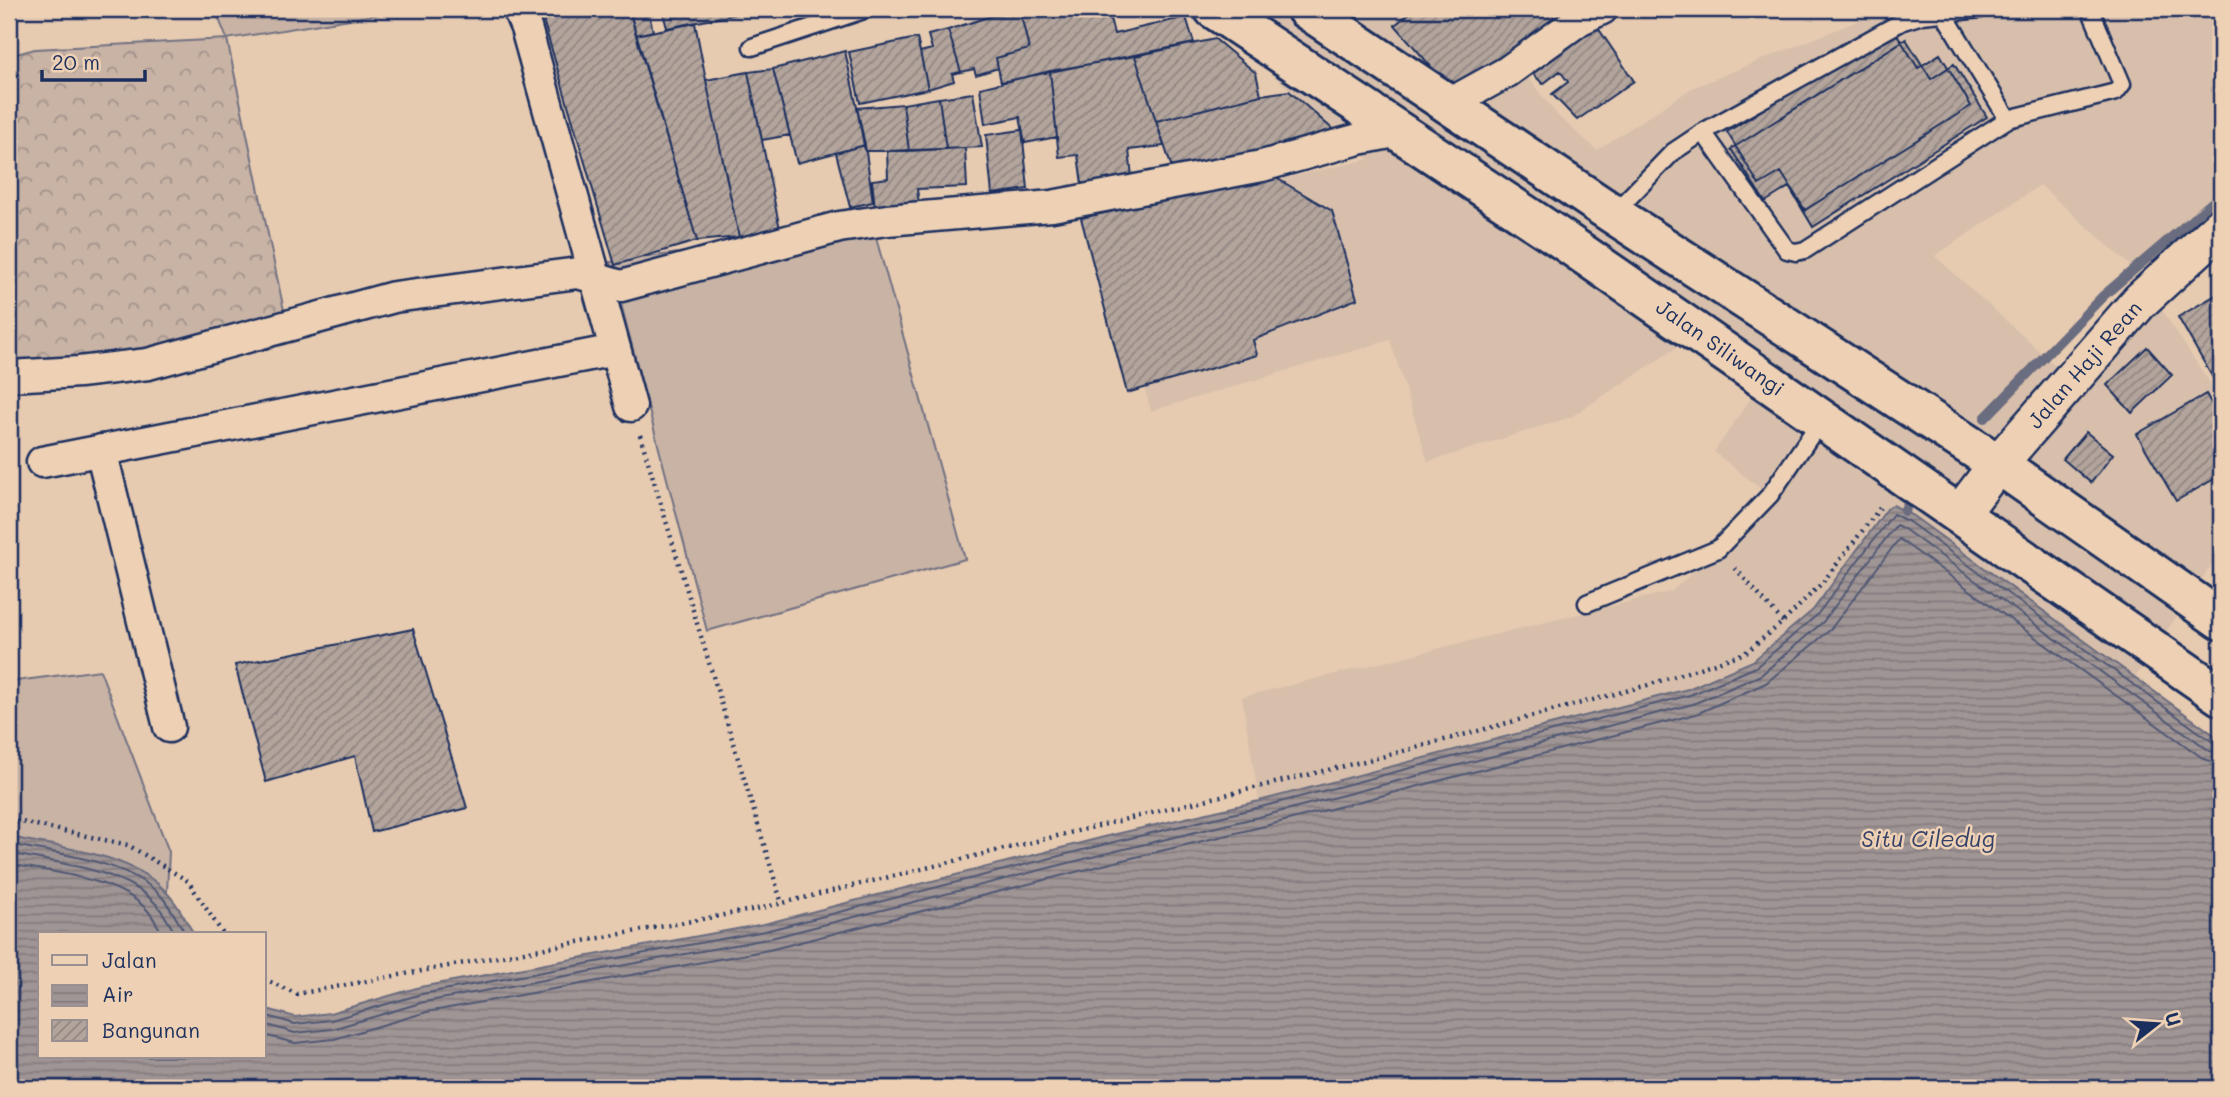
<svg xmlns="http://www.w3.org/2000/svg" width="2230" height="1097" font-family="Mali,sans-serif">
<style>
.built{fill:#d7bfab}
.grass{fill:#c8b3a5;stroke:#727182;stroke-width:2}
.forest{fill:url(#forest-crowns);stroke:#727182;stroke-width:2}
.water{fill:url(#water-rules);stroke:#6b6c7f;stroke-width:2}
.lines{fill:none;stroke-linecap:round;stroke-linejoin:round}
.shore{stroke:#505874;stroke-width:2}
.stream{stroke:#6b6c7f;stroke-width:10}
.building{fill:url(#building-hatch);stroke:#1b2f5e;stroke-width:2}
.service-casing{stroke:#1b2f5e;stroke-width:21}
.minor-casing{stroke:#1b2f5e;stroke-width:35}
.tertiary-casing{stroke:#1b2f5e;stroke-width:42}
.primary-casing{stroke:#1b2f5e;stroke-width:44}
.path{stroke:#1b2f5e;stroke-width:4.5;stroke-dasharray:2 5;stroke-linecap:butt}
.service{stroke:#eed1b4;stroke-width:16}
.minor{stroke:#eed1b4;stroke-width:30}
.tertiary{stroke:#eed1b4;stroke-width:37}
.primary{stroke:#eed1b4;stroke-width:38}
.labels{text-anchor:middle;stroke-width:5;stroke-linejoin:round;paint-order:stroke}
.street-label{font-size:21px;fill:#1b2f5e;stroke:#eed1b4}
.water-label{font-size:23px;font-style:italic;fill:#364369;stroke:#eed1b4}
</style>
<defs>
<pattern id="forest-crowns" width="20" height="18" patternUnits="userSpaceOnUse" patternTransform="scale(1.75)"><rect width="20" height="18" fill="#c8b3a5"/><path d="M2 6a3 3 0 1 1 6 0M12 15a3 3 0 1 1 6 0" fill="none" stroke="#a2928a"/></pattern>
<pattern id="water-rules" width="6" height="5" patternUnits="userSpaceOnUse" patternTransform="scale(1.75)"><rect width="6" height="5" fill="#a09595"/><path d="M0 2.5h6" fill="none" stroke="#827a7d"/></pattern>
<pattern id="building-hatch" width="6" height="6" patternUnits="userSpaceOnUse" patternTransform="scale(1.75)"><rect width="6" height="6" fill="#b3a49c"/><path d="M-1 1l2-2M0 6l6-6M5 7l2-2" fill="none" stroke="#918682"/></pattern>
</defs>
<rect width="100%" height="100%" fill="#e6cbb1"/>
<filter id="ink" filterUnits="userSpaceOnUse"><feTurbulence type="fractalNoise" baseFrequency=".0143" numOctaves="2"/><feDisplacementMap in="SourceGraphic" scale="14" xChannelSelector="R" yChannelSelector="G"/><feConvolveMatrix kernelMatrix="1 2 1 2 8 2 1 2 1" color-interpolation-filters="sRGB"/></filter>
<g filter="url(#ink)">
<path class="built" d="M1173,9H1550L1558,27L1512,57L1558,116L1597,150L1692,88L1887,9H2221V215L2138,272L2040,185L1935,256L2081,389L2158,304L2221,400V551L2136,676L1913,516L1887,509L1813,610L1752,661L1688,689L1259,801L1242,697L1672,591L1774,499L1714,452L1751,398L1690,339L1571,417L1428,462L1390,340L1151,411L1098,221L1369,159L1245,51Z"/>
<path class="grass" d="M215,9H411L227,39Z
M873,227L965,559L707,631L610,262Z
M100,670L169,852L167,892L141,872L103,857L9,837V682Z"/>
<path class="forest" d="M227,39L286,320L139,365L9,364V56L35,49Z"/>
<path class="water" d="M1893,505L1913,516L2221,740V1088H9V837C58,847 132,853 167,893C178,904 186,921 194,934H40V1057H264V1008L295,1017L330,1013L420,987L764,924L1112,835L1259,801L1688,689L1753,661L1813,610L1887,509Z"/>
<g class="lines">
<path class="shore" d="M9,844C56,854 129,860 162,897C171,908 178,922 186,934
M9,853C54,863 122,868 155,903C163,911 169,924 176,934
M9,864C50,872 120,878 148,911C154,918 158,927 163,934
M264,1015L295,1024L331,1020L422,994L765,931L1114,842L1261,807L1690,695L1756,667L1817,615L1893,514L1909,522L2214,743L2221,745
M264,1024L295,1033L332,1029L424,1002L767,939L1116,851L1263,816L1693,704L1761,675L1823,622L1896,525L1904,529L2210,751L2221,753
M264,1035L295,1043L334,1039L427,1012L769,950L1119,861L1265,826L1696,714L1766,683L1830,630L1899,539L2204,759L2221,764"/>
<path class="stream" d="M1985,418L2103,296L2221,195
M1904,511L1911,500"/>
</g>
<path class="building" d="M556,9H629L697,241L615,265L541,13Z
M629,9H648L653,31L636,35Z
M662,9H726L728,16L667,28Z
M726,9H756L728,16Z
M987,9H1040L1021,15L991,16Z
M1040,9H1091L1092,12L1108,10L1114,34L1186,17L1194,43L1001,82L996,58L1029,49L1021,15Z
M1415,9H1550L1558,27L1466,94L1446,84L1395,25Z
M1021,15L1029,49L996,58L998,68L976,75L974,69L961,72L948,30L991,16Z
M1594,22L1634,81L1577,120L1552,94L1568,82L1560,71L1543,84L1528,69Z
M695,23L706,80L739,237L697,241L636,35Z
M1893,28L1918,68L1940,54L1971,106L1805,210L1781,172L1759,185L1727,132Z
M948,30L961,72L952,74L954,81L928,89L920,52L932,49L928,35Z
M917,38L928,89L860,103L849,52Z
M1215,39L1256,73L1261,95L1156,121L1135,56Z
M1906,39L1931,79L1954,64L1987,117L1813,227L1789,187L1765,202L1731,149Z
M845,51L865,145L797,163L773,69Z
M1135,56L1164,146L1129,150L1132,177L1082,184L1078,155L1059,157L1050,71Z
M773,69L790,135L762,140L748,72Z
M1050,71L1057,137L1025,143L1020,117L985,124L980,88Z
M748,72L780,229L739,237L706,80Z
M1289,91L1337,133L1173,171L1156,121L1261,95Z
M973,93L982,147L946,149L939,98Z
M939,98L946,149L909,151L903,104Z
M903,104L909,151H865L857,108Z
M1022,130L1028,189L992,194L986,135Z
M865,145L873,202L850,207L836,153Z
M965,148L967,187L917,189L919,203L875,208L872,180L888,178L887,151Z
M1266,172L1332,211L1357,299L1253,340L1257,355L1127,393L1081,218L1194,194Z
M2216,295L2221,304V392L2178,317Z
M2147,347L2172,375L2132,413L2107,385Z
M2206,394L2221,421V475L2176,501L2137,434Z
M2086,432L2113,454L2091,483L2063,459Z
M413,629L467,808L372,832L355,756L266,782L235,665Z"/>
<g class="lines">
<g class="service-casing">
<path id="service" d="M1944,14L2008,119
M752,47L867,9
M1703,132L1787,250L1796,252L1805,250L2008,119L2116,92L2122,84L2090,9
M1613,214L1673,152L1703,132L1903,21L1922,15L1981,9
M1587,603L1718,549L1770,495L1822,419"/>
</g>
<g class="minor-casing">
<path id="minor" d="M518,9L526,28L631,406
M1449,104L1507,72L1579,20L1602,9
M9,376L79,372L148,364L394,297L578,273L621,286L839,227L887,220L1052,206L1262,166L1359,139L1400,131
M101,450L169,727
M42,462L615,350"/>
</g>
<g class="tertiary-casing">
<path id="tertiary" d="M1960,514L1998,464L2140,301L2221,227"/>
</g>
<g class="primary-casing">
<path id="primary" d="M1214,9L1560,238L2221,696
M1306,9L1613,214L1998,464L2221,620"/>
</g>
<path class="path" d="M640,435L782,904
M1735,568L1783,622
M9,821H17L128,845L188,881L223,934
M264,979L297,994L762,908L1385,756L1648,685L1745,653L1783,622L1823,582L1883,504"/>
<use href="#service" class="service"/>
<use href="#minor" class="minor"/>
<use href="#tertiary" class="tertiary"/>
<use href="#primary" class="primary"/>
</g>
</g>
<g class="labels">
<g class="street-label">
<text transform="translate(1720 348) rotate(35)" y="7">Jalan Siliwangi</text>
<text transform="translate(2085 365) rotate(-49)" y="7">Jalan Haji Rean</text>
</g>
<g class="water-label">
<text x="1928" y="847">Situ Ciledug</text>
</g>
</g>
<rect width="2230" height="1097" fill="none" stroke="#eed1b4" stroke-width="35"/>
<rect x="18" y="18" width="2195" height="1062" fill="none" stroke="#1b2f5e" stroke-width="2.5" filter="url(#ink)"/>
<rect x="38" y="932" width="228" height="126" fill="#eed1b4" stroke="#9a9092" stroke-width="2"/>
<rect x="52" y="955" width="35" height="10" fill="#eed1b4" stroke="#9a9092" stroke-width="2"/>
<text x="102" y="968" font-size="21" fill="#1b2f5e">Jalan</text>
<rect x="52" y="985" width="35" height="21" fill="url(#water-rules)" stroke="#9a9092" stroke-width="2"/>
<text x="102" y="1002" font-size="21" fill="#1b2f5e">Air</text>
<rect x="52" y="1020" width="35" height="21" fill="url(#building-hatch)" stroke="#9a9092" stroke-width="2"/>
<text x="102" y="1038" font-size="21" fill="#1b2f5e">Bangunan</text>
<g transform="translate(2157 1024) rotate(73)" stroke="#eed1b4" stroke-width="5" paint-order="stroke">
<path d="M0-5L12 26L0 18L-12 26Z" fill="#1b2f5e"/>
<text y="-10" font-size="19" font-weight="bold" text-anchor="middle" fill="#1b2f5e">U</text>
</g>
<path d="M42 70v10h103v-10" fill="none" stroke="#1b2f5e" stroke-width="3.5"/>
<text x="52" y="70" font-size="21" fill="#1b2f5e" stroke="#eed1b4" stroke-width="5" paint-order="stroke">20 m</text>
</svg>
